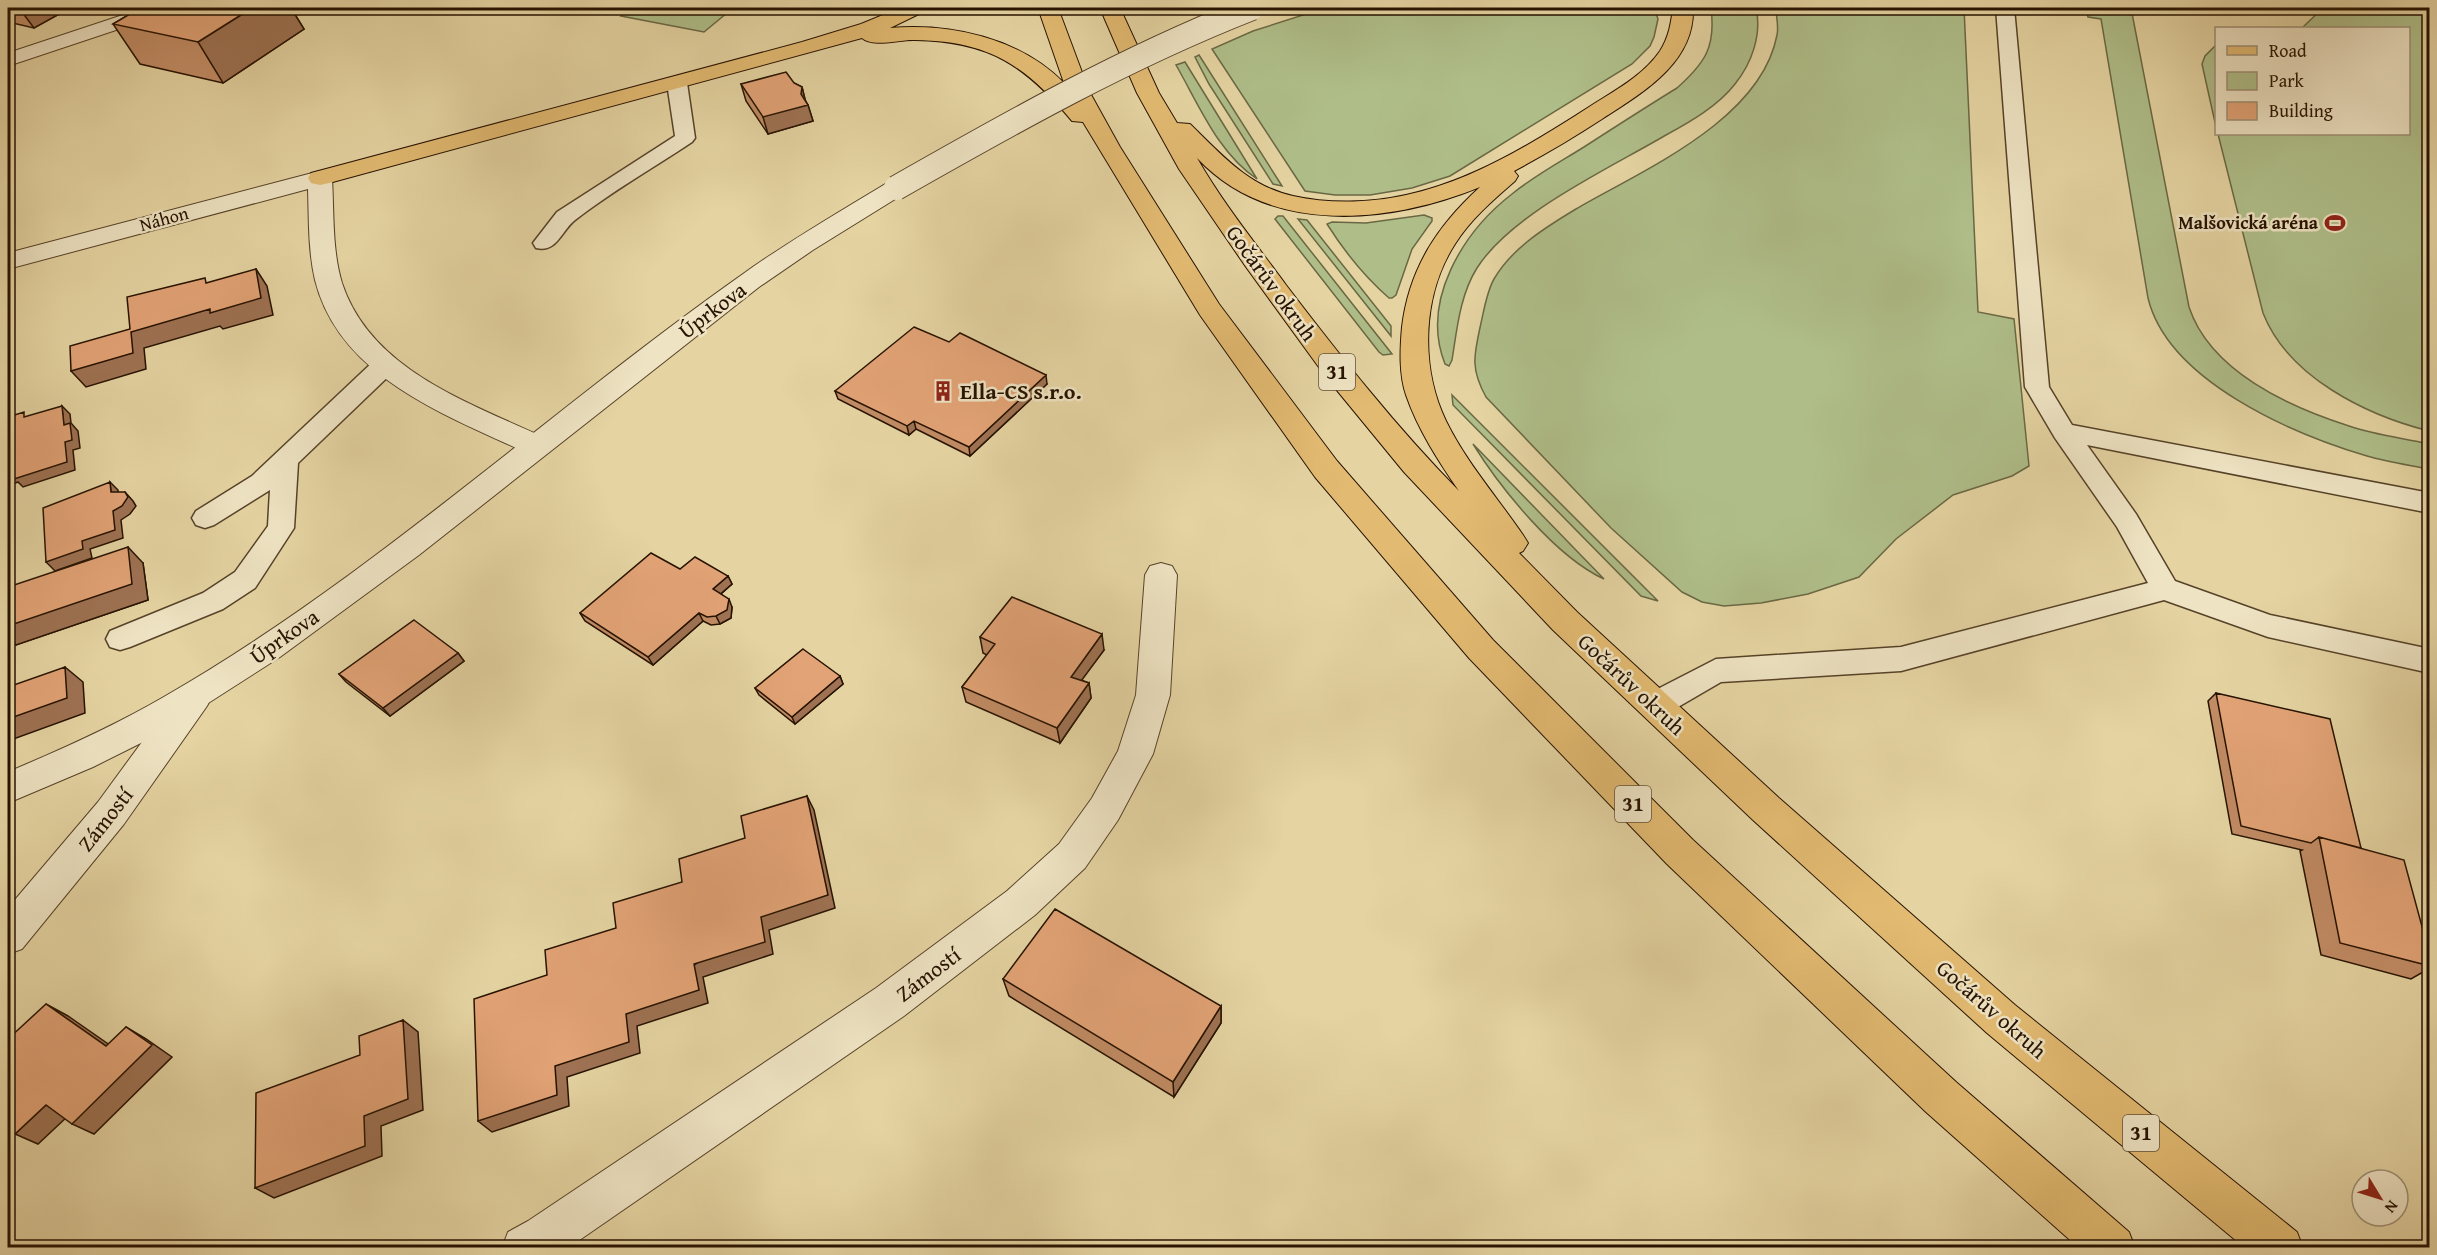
<svg xmlns="http://www.w3.org/2000/svg" width="2437" height="1255" font-family="'Gentium Book Plus',serif">
<style>
.green{fill:#afbe89;stroke:#6a6844;stroke-width:1.5}
.lines{fill:none;stroke-linecap:round;stroke-linejoin:round}
.service-casing{stroke:#564228;stroke-width:3}
.minor-casing{stroke:#564228;stroke-width:2}
.tertiary-casing{stroke:#564228;stroke-width:2}
.primary-casing{stroke:#261200;stroke-width:2}
.service{fill:#eee3c3;fill-rule:evenodd}
.minor{fill:#eee3c3;fill-rule:evenodd}
.tertiary{fill:#eee3c3;fill-rule:evenodd}
.primary{fill:#e2ba71;fill-rule:evenodd}
.tertiary-bridge-casing{stroke:#564228;stroke-width:26;stroke-linecap:butt}
.tertiary-bridge{stroke:#eee3c3;stroke-width:24}
.wall{fill:#c28c65;stroke:#261200;stroke-width:1.5}
.shaded-wall{fill:#9e7253;stroke:#261200;stroke-width:1.5}
.building{fill:#e2a376;stroke:#261200;stroke-width:1.5}
.labels{text-anchor:middle;stroke-width:5;stroke-linejoin:round;paint-order:stroke}
.far-street-label{font-size:18px;fill:#261200;stroke:#eee3c3}
.far-poi-label{font-size:18px;font-weight:bold;fill:#261200;stroke:#eee3c3;text-anchor:end}
.shield{fill:#eee3c3;stroke:#62513a;stroke-width:1.5}
.shield-label{font-size:21px;font-weight:bold;fill:#261200}
.street-label{font-size:22px;fill:#261200;stroke:#eee3c3}
.poi-label{font-size:22px;font-weight:bold;fill:#261200;stroke:#eee3c3;text-anchor:start}
</style>
<rect width="100%" height="100%" fill="#e5d4a2"/>
<filter id="stains"><feTurbulence type="fractalNoise" baseFrequency=".00333" numOctaves="4"/><feColorMatrix values="0 0 0 0 .2 0 0 0 0 .09 0 0 0 0 .02 0 0 0 .5 -.17"/></filter>
<radialGradient id="worn" r=".72"><stop offset=".6" stop-color="#630" stop-opacity="0"/><stop offset="1" stop-color="#630" stop-opacity=".3"/></radialGradient>
<path class="green" d="M631,8H733L704,32L621,16Z
M1325,8H1654L1658,19L1654,37L1650,46L1632,64L1450,176L1412,188L1370,195H1335L1305,191L1212,49L1253,31Z
M1711,8H1756C1762,34 1752,63 1735,84C1718,106 1690,122 1666,135C1610,168 1512,213 1477,268C1460,295 1457,329 1452,360L1449,366L1445,364C1420,301 1463,232 1512,194C1534,176 1560,162 1584,147C1615,127 1646,107 1677,88C1705,63 1716,47 1711,8Z
M1776,8H1964L1978,312L2014,319L2029,466L2012,476L1953,495L1896,539L1859,577L1808,594L1761,603L1724,606L1702,602L1682,592L1611,528L1486,397C1470,368 1474,355 1481,323C1484,310 1487,291 1494,279C1512,248 1546,227 1576,209C1645,169 1761,120 1777,35C1779,27 1776,16 1776,8Z
M2086,8H2131L2189,307C2210,371 2289,407 2349,426C2375,435 2403,438 2429,444V469C2409,465 2387,462 2367,456C2293,434 2168,381 2148,298L2101,19L2088,17Z
M2323,8H2429V431C2366,415 2288,377 2263,313L2218,134H2408V28H2302Z
M2216,45V127L2202,64L2205,56Z
M1199,55L1282,186L1273,184L1209,84L1195,57Z
M1185,62L1257,179C1218,153 1199,105 1176,65Z
M1424,215L1432,218V221L1412,249L1396,295L1392,298H1389C1365,277 1344,251 1327,224L1332,222L1366,223Z
M1278,216H1283L1392,354L1383,355L1379,352L1275,219Z
M1298,219L1307,220L1391,326V336Z
M1452,395L1658,601L1641,596L1453,405Z
M1473,444L1604,579C1556,557 1501,489 1473,444Z"/>
<g class="lines">
<g class="service-casing">
<path id="service" d="M1996,8H2014L2049,387L2072,425L2430,493V513L2087,445L2136,514L2175,581L2270,615L2430,649V673L2268,637L2164,600L1901,671L1721,682L1666,714L1655,717L1644,714L1640,705L1644,696L1716,659L1901,647L2148,583L2117,527L2055,438L2025,387Z
M677,77L684,79L687,83L695,138L692,142C653,168 611,192 575,220C561,231 557,253 536,248L533,243L557,212L675,136L667,83L670,79Z
M385,357L394,359L397,365L394,371L298,463L294,528L255,588L223,609L130,647L120,650L110,647L106,639L110,631L203,593L235,572L268,526L270,490L214,525L205,528L196,525L192,518L196,511L252,476L376,359Z"/>
</g>
<g class="minor-casing">
<path id="minor" d="M144,8H173L170,12L8,66V53Z
M320,171L329,173L332,178C334,212 332,250 342,283C371,371 471,403 547,439L552,446L547,453L537,456L527,453C446,415 339,377 315,280C308,250 309,219 308,189L8,269V253Z
M1161,563L1172,566L1177,575L1170,695L1153,754L1118,820L1085,868L1035,915L904,1016L568,1248H502L508,1232L528,1221L876,988L1007,891L1059,844L1092,798L1118,751L1136,695L1145,575L1150,566Z
M195,682L207,686L212,696L207,706L124,824L22,949L8,954V908L98,802L183,686Z"/>
</g>
<g class="tertiary-casing">
<path id="tertiary" d="M896,181L905,183L908,188L905,193L813,250L759,287L419,555L280,657L163,732L93,767L8,803V772C60,750 112,727 162,698C370,579 547,412 743,274C789,241 839,212 887,183Z"/>
</g>
<g class="primary-casing">
<path id="primary" d="M900,8H926L923,12L890,28C951,23 1020,38 1064,83L1038,8H1058L1089,91L1120,147L1219,304L1337,461L1493,640L1693,840L1956,1082L2129,1232L2135,1248H2079L1926,1112L1667,864L1469,658L1315,477L1200,315L1083,122L1072,121C1026,66 990,41 915,40C901,39 873,48 862,38L329,183L320,185L311,183L308,178L311,173L802,42L861,24Z
M1100,8H1120L1159,93L1177,123L1190,124C1222,155 1248,186 1293,196C1329,204 1370,203 1406,195C1472,181 1533,143 1589,107C1614,91 1643,76 1660,51C1669,37 1671,23 1673,8H1693C1695,63 1642,93 1602,119C1573,138 1544,155 1514,171L1518,176L1515,181C1493,200 1470,220 1455,244C1422,295 1420,367 1446,421C1466,462 1497,497 1523,535L1528,543L1523,551L1519,553L1577,612L1779,798L2015,1005L2297,1232L2303,1248H2245L1987,1033L1753,820L1553,630L1404,472L1326,377L1246,267L1179,169L1137,93ZM1197,158C1270,236 1389,224 1480,187C1437,226 1409,269 1402,327C1400,350 1399,374 1406,395C1418,430 1439,462 1459,491C1396,427 1341,357 1286,285C1256,244 1222,202 1197,158Z"/>
</g>
<use href="#service" class="service"/>
<use href="#minor" class="minor"/>
<use href="#tertiary" class="tertiary"/>
<use href="#primary" class="primary"/>
<g class="tertiary-bridge-casing">
<path id="tertiary-bridge" d="M896,188C1012,122 1127,57 1252,8"/>
</g>
<use href="#tertiary-bridge" class="tertiary-bridge"/>
</g>
<path class="wall" d="M8,8H70L34,28L8,22Z
M140,8H291L304,29L223,83L140,64L113,24Z
M794,83L802,87L805,100L808,105L813,121L768,134L746,101L741,84Z
M949,342L1047,384L970,456L916,429L909,435L838,399L835,391Z
M143,563L148,600L16,645L8,640V587Z
M680,569L728,576L732,584L721,594L732,607L731,618L720,624L711,625L703,621L653,665L585,621L580,613Z
M980,637L1104,650L1081,680L1089,683L1091,698L1060,743L966,702L962,687L987,655L983,653Z
M458,653L464,661L390,716L346,682L339,674Z
M840,676L843,684L795,724L759,695L755,688Z
M2216,693L2361,848L2430,956V968L2411,979L2321,955L2300,851L2302,850L2232,834L2208,701Z
M1003,979L1221,1006V1023L1174,1097L1009,996Z"/>
<path class="shaded-wall" d="M19,8H70L34,28Z
M252,8H291L304,29L223,83L198,42Z
M802,87L806,103L808,105L813,121L768,134L763,117L801,94Z
M256,269L267,286L273,315L223,329L220,326L144,348L146,369L86,387L71,371L131,332Z
M1046,375L1047,384L970,456L969,447Z
M62,406L70,414L71,423L78,431L80,448L73,450L75,470L23,487L18,482L8,486V475L65,442Z
M914,421L916,429L909,435L907,426Z
M110,482L118,490L119,500L111,492Z
M125,492L133,501L136,506L130,514L121,520L123,538L90,549L92,558L55,571L46,562L82,541L113,511Z
M128,547L143,563L148,600L16,645L8,638V626Z
M728,576L732,584L717,597L713,589Z
M729,599L732,607L731,618L720,624L716,616Z
M699,613L703,621L653,665L648,657Z
M1102,634L1104,650L1073,692L1071,677Z
M458,653L464,661L390,716L383,708Z
M65,667L83,682L85,713L8,741V719Z
M840,676L843,684L795,724L792,717Z
M1089,683L1091,698L1060,743L1057,728Z
M807,796L814,810L835,908L769,930L773,954L703,977L708,1003L637,1026L640,1053L567,1077L569,1106L492,1132L478,1121L761,917Z
M8,861L14,869L8,874Z
M46,1004L68,1016L127,1057L106,1046Z
M1221,1006V1023L1174,1097L1173,1082Z
M403,1020L418,1032L423,1110L381,1126L382,1156L274,1198L255,1188L364,1116Z
M126,1027L146,1039L172,1057L94,1134L72,1124Z
M46,1105L68,1116L38,1144L15,1134Z"/>
<path class="building" d="M140,8H252L198,42L113,24Z
M786,72L794,83L802,87L801,94L808,105L763,117L741,84Z
M256,269L261,298L210,313V309L131,332L133,353L71,371L70,346L130,329L127,297L205,278L206,283Z
M914,327L949,342L960,333L1046,375L969,447L914,421L907,426L835,391Z
M62,406L64,425L70,423L72,440L65,442L67,462L14,479V472L8,475V417L24,412V417Z
M110,482L111,492H125L128,497L122,506L113,511L115,530L82,541L83,549L46,562L43,508Z
M128,547L132,584L8,626V587Z
M651,553L680,569L695,557L728,576L713,589L729,599L727,610L716,616L707,617L699,613L648,657L580,613Z
M1012,597L1102,634L1071,677L1089,683L1057,728L962,687L995,644L980,637Z
M414,620L458,653L383,708L339,674Z
M803,649L840,676L792,717L755,688Z
M65,667L67,698L8,719V687Z
M2216,693L2330,719L2361,848L2319,837L2311,843L2241,826Z
M807,796L828,895L761,917L765,942L694,964L699,990L626,1014L629,1042L555,1066L557,1095L478,1121L474,999L547,975L545,950L616,928L613,903L682,882L679,859L745,838L741,816Z
M2319,837L2404,860L2430,956V966L2340,943Z
M1055,909L1221,1006L1173,1082L1003,979Z
M46,1004L106,1046L126,1027L152,1045L72,1124L46,1105L15,1134L8,1129V1039Z
M403,1020L408,1099L364,1116L365,1146L255,1188L256,1093L360,1055L359,1036Z"/>
<defs>
<g id="stadium-bare" transform="scale(1.62)"><path d="M0-5a6.5 5 0 1 0 0 10a6.5 5 0 1 0 0-10ZM-3.5-1.8h7v3.6h-7Z" fill="#8f2418" stroke="#eee3c3" stroke-width="2.5" paint-order="stroke"/></g>
<g id="building-bare" transform="scale(1.62)"><path d="M-4-6H4V6H1V3H-1V6H-4ZM-2.5-4.3h1.7v1.8h-1.7ZM.8-4.3h1.7v1.8H.8ZM-2.5-1h1.7V.8h-1.7ZM.8-1h1.7V.8H.8Z" fill="#8f2418" stroke="#eee3c3" stroke-width="2.5" paint-order="stroke"/></g>
</defs>
<g fill-rule="evenodd">
<use href="#stadium-bare" x="2335" y="223"/>
<use href="#building-bare" x="943" y="391"/>
</g>
<g class="labels">
<g class="far-street-label">
<text transform="translate(164 219) rotate(-15)" y="6">Náhon</text>
</g>
<g class="far-poi-label">
<text x="2318" y="229">Malšovická aréna</text>
</g>
<g class="shield">
<rect x="1319" y="354" width="36" height="36" rx="4.5"/>
<rect x="1615" y="786" width="36" height="36" rx="4.5"/>
<rect x="2123" y="1115" width="36" height="36" rx="4.5"/>
</g>
<g class="shield-label">
<text x="1337" y="379">31</text>
<text x="1633" y="811">31</text>
<text x="2141" y="1140">31</text>
</g>
<g class="street-label">
<text transform="translate(1272 283) rotate(54)" y="8">Gočárův okruh</text>
<text transform="translate(712 310) rotate(-37)" y="8">Úprkova</text>
<text transform="translate(284 636) rotate(-35)" y="8">Úprkova</text>
<text transform="translate(1632 684) rotate(43)" y="8">Gočárův okruh</text>
<text transform="translate(105 819) rotate(-52)" y="8">Zámostí</text>
<text transform="translate(928 974) rotate(-37)" y="8">Zámostí</text>
<text transform="translate(1992 1009) rotate(41)" y="8">Gočárův okruh</text>
</g>
<g class="poi-label">
<text x="960" y="399">Ella-CS s.r.o.</text>
</g>
</g>
<rect width="2437" height="1255" fill="none" stroke="#e5d4a2" stroke-width="30"/>
<rect x="9" y="9" width="2419" height="1237" fill="none" stroke="#261200" stroke-width="3"/>
<rect x="15" y="15" width="2407" height="1225" fill="none" stroke="#261200" stroke-width="1.5"/>
<rect x="2215" y="27" width="195" height="108" fill="#eee3c3" stroke="#9e8f75" stroke-width="1.5"/>
<rect x="2227" y="46" width="30" height="9" fill="#e2ba71" stroke="#9e8f75" stroke-width="1.5"/>
<text x="2269" y="57" font-size="18" fill="#261200">Road</text>
<rect x="2227" y="72" width="30" height="18" fill="#afbe89" stroke="#9e8f75" stroke-width="1.5"/>
<text x="2269" y="87" font-size="18" fill="#261200">Park</text>
<rect x="2227" y="102" width="30" height="18" fill="#e2a376" stroke="#9e8f75" stroke-width="1.5"/>
<text x="2269" y="117" font-size="18" fill="#261200">Building</text>
<g transform="translate(2380 1198) rotate(128)"><circle r="28" fill="#eee3c3" stroke="#9e8f75" stroke-width="1.5"/>
<path d="M0-4.5L10 22L0 15L-10 22Z" fill="#8f2418"/>
<text y="-9" font-size="16" font-weight="bold" text-anchor="middle" fill="#261200">N</text>
</g>
<rect width="100%" height="100%" filter="url(#stains)"/>
<rect width="100%" height="100%" fill="url(#worn)"/>
</svg>
